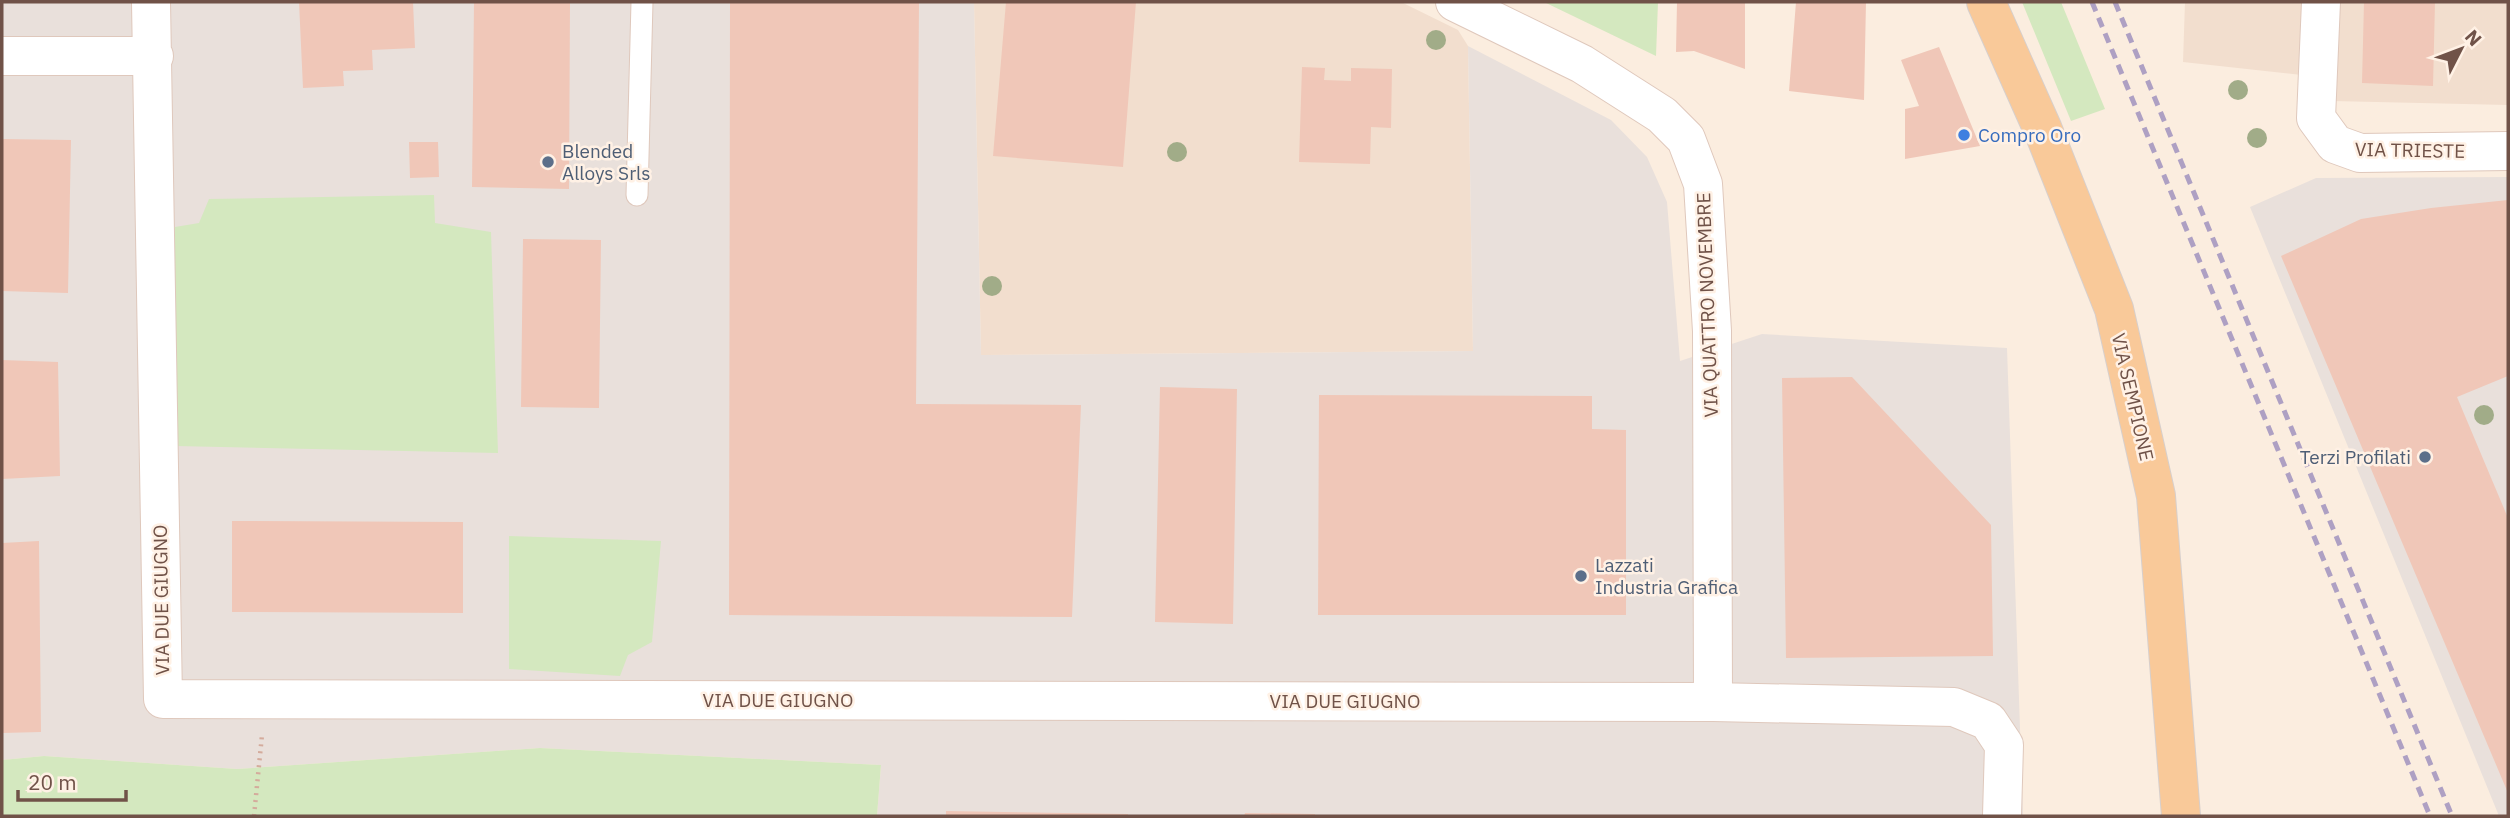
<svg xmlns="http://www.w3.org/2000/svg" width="2510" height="818" font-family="'IBM Plex Sans',sans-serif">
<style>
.residential{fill:#f2dece}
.industrial{fill:#e9e0db}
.green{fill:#d4e8bf}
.building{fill:#f0c7b8}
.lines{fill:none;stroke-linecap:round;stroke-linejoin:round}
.service-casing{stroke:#dfc8bc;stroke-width:23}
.minor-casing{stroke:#dfc8bc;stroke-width:40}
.primary-casing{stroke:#d7cfcc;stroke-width:40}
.path{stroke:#d4ab9c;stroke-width:4.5;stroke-dasharray:2 5;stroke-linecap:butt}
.service{stroke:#fff;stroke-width:21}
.minor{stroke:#fff;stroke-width:38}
.primary{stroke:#f9c999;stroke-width:38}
.rail{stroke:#aea0c3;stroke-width:5;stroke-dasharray:10 7;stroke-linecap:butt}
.tree{fill:#a1ac88}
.shop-dot{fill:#3f7fe0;stroke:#fff1e5;stroke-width:2.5}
.service-dot{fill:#5c6f8a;stroke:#fff1e5;stroke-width:2.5}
.labels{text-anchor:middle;stroke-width:5;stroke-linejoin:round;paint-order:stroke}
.shop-label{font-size:19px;fill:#366cbe;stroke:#fff1e5;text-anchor:start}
.street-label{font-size:19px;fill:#705248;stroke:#fff1e5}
.service-label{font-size:19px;fill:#4e5e75;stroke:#fff1e5;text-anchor:start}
</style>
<rect width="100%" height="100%" fill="#fbeddf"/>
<path class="residential" d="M974,2H1401L1458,30L1468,46L1473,351L981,355Z
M2185,2H2305L2302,75L2183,62Z
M2337,2H2508V105L2332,101Z"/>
<path class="industrial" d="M2,2H974L981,355L1473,351L1468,46L1611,120L1647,157L1667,202L1680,361L1762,334L2007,348L2023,816H877L881,765L540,748L237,769L44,756L2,760Z
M2508,177V816H2499L2250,207L2316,178Z"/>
<path class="green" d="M1544,2H1658L1656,56Z
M2022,2H2061L2105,109L2071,121Z
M434,195L435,223L491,232L498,453L175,446V227L199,223L209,199Z
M509,536L661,541L652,642L628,655L620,676L509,669Z
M540,748L881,765L877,816H2V760L44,756L237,769Z"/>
<path class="building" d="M299,2H413L415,48L372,50L373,70L343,71L344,86L303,88Z
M474,2H570L569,189L472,187Z
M730,2H919L916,404L1081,405L1072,617L729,615Z
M1006,2H1136L1123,167L993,156Z
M1677,2H1745V69L1694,51L1676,52Z
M1796,2H1866L1864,100L1789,91Z
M2364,2H2435L2433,86L2362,83Z
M1939,47L1980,146L1905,159V109L1919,106L1901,60Z
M1302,67L1325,68L1324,80L1351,81V68L1392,69L1391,128L1371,127L1370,164L1299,162Z
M2,139L71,140L68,293L2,291Z
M409,142H438L439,177L410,178Z
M2508,200V376L2457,397L2508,518V793L2281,256L2361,219L2431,208Z
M523,239L601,240L599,408L521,407Z
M2,360L58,362L60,476L2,479Z
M1852,377L1991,525L1993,656L1786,658L1782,378Z
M1160,387L1237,389L1233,624L1155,622Z
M1319,395L1592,396V429L1626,430V615H1318Z
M232,521L463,522V613L232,612Z
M39,541L41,732L2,733V543Z
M946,811L1128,814V816H946Z
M1245,813L1315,814V816H1244Z"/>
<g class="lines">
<g class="service-casing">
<path id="service" d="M637,195L642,2"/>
</g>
<g class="minor-casing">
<path id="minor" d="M151,2L163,699L1713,702L1954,707L1988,721L2004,745L2002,816
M1455,2L1582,64L1662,115L1686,139L1703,184L1712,331L1713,702
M2321,2L2316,118L2335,144L2360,153L2508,151
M2,56H154"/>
</g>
<g class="primary-casing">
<path id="primary" d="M1986,2L2043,130L2114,309L2156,496L2181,816"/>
</g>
<path class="path" d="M254,816L262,735"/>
<use href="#service" class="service"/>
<use href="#minor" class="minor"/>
<use href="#primary" class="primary"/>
<path class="rail" d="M2092,2L2430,816
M2115,2L2452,816"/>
</g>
<g class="tree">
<circle cx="1436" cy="40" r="10"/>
<circle cx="2238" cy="90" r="10"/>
<circle cx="2257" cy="138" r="10"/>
<circle cx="1177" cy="152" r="10"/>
<circle cx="992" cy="286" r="10"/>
<circle cx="2484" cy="415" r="10"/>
</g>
<circle class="shop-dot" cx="1964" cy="135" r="7"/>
<g class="service-dot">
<circle cx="548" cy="162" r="7"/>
<circle cx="2425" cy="457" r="7"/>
<circle cx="1581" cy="576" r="7"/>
</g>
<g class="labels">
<g class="shop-label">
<text x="1978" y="142">Compro Oro</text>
</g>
<g class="street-label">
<text transform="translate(2410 150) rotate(1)" y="7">VIA TRIESTE</text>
<text transform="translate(1707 305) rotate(-92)" y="7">VIA QUATTRO NOVEMBRE</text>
<text transform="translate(2133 397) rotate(77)" y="7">VIA SEMPIONE</text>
<text transform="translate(161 600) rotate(-91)" y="7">VIA DUE GIUGNO</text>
<text x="778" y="707">VIA DUE GIUGNO</text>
<text x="1345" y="708">VIA DUE GIUGNO</text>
</g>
<g class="service-label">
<text x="562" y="158">Blended<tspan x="562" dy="22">Alloys Srls</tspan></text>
<text x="2411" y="464" text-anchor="end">Terzi Profilati</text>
<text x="1595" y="572">Lazzati<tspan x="1595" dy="22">Industria Grafica</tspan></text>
</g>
</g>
<rect width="2510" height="818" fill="none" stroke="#705248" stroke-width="7"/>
<g transform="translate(2461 49) rotate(48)" stroke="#fff1e5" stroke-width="5" paint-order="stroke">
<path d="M0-5L12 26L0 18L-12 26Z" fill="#705248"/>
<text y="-10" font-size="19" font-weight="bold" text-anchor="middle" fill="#705248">N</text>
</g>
<path d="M18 790v10h108v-10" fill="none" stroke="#705248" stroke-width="3.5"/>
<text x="28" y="790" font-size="21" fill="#705248" stroke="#fff1e5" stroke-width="5" paint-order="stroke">20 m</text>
</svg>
